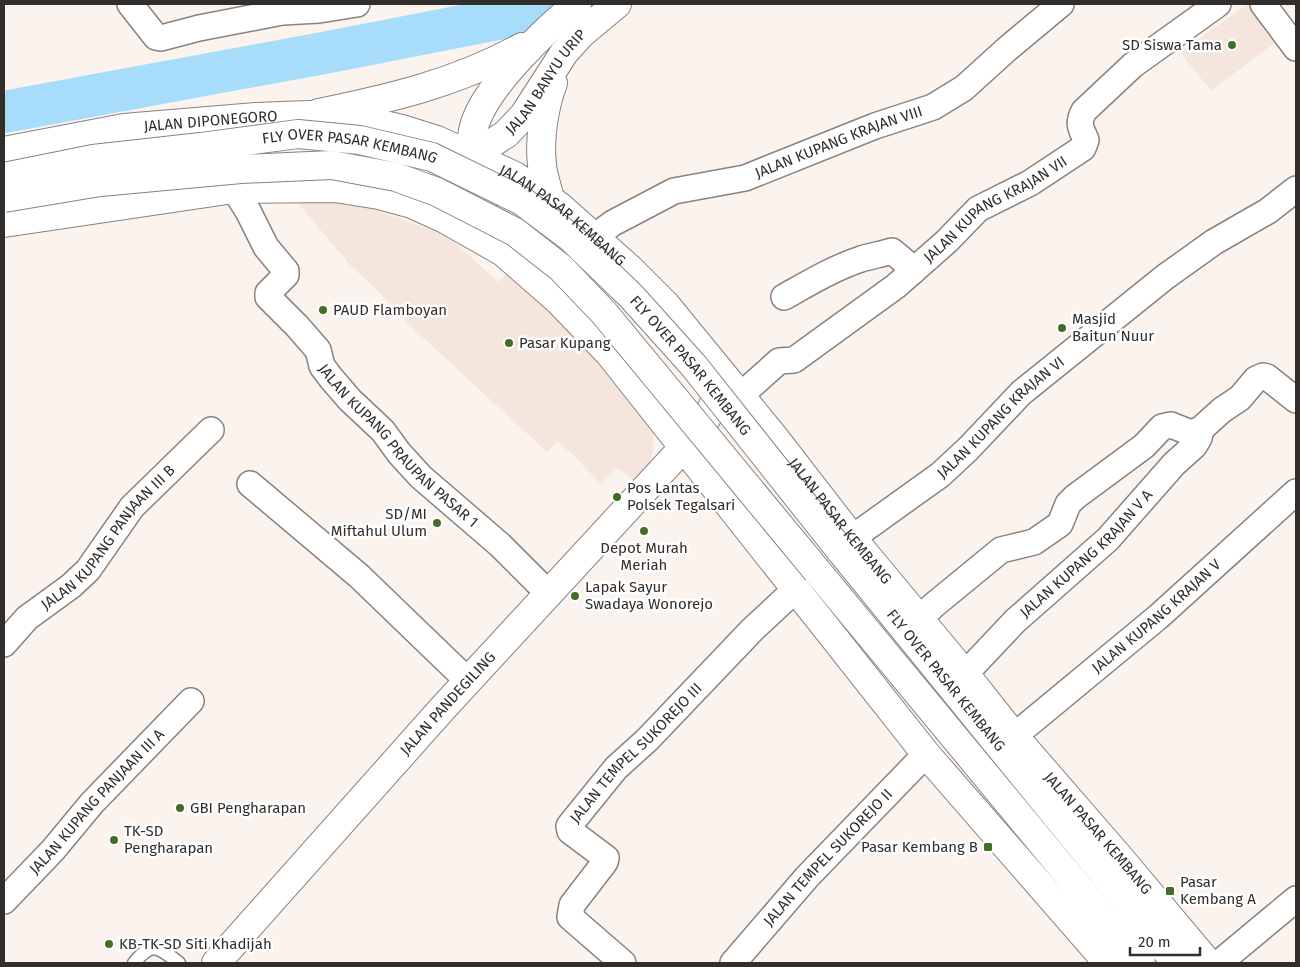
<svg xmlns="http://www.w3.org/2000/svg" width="1300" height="967" viewBox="0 0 1300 967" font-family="'Fira Sans',sans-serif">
	<rect width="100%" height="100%" fill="#fbf3ee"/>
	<path fill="#f5e6dd" d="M 1248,4 L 1258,4 L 1283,37 L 1211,91 L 1180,52 Z
		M 344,193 L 378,211 L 448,236 L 498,282 L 509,271 L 575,327 L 654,424 L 653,451 L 646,474 L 639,485 L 617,468 L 601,484 L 572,454 L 558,442 L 547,452 L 406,322 L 378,291 L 351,266 L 296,201 Z"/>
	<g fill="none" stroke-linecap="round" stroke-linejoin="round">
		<path stroke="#a7ddfb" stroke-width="42" d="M 4,112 L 329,52 L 508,17 L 535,4"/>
		<g stroke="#89827e" stroke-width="15">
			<path id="lane" d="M 134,963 C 153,940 158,947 179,963"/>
		</g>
		<g stroke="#89827e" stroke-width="28">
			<g id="street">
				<path d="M 130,4 L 156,37 L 161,38 L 199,28 L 282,12 L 294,4"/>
				<path d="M 1263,4 L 1296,48"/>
				<path d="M 282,12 L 319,10 L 357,4"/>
				<path id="s1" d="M 234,189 L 248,211 L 266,247 L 286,271 L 286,275 L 268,293 L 268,297 L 297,326 L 318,350 L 322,366 L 331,378 L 350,400 L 383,431 L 399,453 L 421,477 L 500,545 L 549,594"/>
				<path id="s2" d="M 594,237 L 613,223 L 674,191 L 745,178 L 875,126 L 933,107 L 964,88 L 1007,49 L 1061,4"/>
				<path d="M 784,297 C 809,283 834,268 861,259 C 871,256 882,254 892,251 L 904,261 L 912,272"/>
				<path id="s3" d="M 740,396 L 779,361 L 794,360 L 896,286 L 947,241 L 978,209 L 1030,183 L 1083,148 L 1086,140 C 1081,128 1077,124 1084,111 L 1133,65 L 1218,4"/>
				<path d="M 250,484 L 359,576 L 468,681"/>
				<path id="s4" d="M 852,538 L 940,475 L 968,449 L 1021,393 L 1165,277 L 1214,242 L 1268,211 L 1296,189"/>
				<path d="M 919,619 L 934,605 L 1001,550 L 1034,542 L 1060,524 L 1068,504 L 1075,497 L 1144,446 L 1162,427 L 1171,425 L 1191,433 L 1201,429 L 1222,410 L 1240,398 L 1256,379 L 1263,376 L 1267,377 L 1296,400"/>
				<path id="s5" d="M 4,644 L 27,618 L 71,586 L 88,570 L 132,507 L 211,430"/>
				<path id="s6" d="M 965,674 L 1015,621 L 1108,539 L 1174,464 L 1194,446 L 1199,438 L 1201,429"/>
				<path id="s7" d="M 1014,736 L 1158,617 L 1296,492"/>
				<path id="s8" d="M 4,901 L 53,850 L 92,803 L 191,701"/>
				<path id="s9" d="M 623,963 L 570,917 L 572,905 L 605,862 L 606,858 L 570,831 L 569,826 L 616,768 L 647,740 L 752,630 L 796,589"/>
				<path id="s10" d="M 733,963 L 807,877 L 926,754"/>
				<path d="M 1219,963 L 1296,899"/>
			</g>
		</g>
		<g stroke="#89827e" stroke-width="30">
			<g id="secondary">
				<path d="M 319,113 C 392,98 456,83 522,47"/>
				<path id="s11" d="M 394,189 L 472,156 L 506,134 L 524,115 L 564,53 L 581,34 L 617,4"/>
				<path d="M 550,200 C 548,188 543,177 542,165 C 539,139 544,107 553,83"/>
				<path d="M 493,231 C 487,218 479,204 475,189 C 469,171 469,135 477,118 C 492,81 546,29 577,4"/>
			</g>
		</g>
		<g stroke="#89827e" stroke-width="30">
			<g id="primary">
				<path id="s12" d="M 4,151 L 124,128 L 256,117 L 309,115 L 364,120 L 402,129 L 437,140 L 515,176 L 559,206 L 630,269 L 666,305 L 774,437 L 852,538 L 965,674 L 1014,736 L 1119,857 L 1208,963"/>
				<path d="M 4,223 L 234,189 L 335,188 L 379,195 L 412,204 L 445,219 L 503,252 L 559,301 L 609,353 L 926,754 L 1108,963"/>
				<path id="s13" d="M 216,963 L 443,708 L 683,448 C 702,425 724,405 713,373"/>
			</g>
		</g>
		<g stroke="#89827e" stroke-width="30">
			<g id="highway">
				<path id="s14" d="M 840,550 L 1176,963"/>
				<path d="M 817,571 L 1141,963"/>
			</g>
		</g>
		<use href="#lane" stroke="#fff" stroke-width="12"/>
		<use href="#street" stroke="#fff" stroke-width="25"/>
		<use href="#secondary" stroke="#fff" stroke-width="28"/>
		<use href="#primary" stroke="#fff" stroke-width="28"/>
		<use href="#highway" stroke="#fff" stroke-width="28"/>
		<g stroke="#89827e" stroke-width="30" stroke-linecap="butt">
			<g id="highway-bridge">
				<path id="s15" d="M 4,177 L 93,159 L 201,147 L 298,134 L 360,140 L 432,157 L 522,201 L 570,237 L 632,297 L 694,366 L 840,550"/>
				<path d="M 4,198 L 100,182 L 241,169 L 332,165 L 396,177 L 437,192 L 515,232 L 561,268 L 604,313 L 817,571"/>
			</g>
		</g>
		<use href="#highway-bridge" stroke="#fff" stroke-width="28"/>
	</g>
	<g fill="#436c28" stroke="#fff" stroke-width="2">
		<circle cx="1232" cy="45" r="5"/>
		<circle cx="323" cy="310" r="5"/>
		<circle cx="1062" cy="328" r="5"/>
		<circle cx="509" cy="343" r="5"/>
		<circle cx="617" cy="497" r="5"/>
		<circle cx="437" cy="523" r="5"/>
		<circle cx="644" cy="531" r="5"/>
		<circle cx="575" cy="596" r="5"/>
		<circle cx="180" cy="808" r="5"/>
		<circle cx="114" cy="840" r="5"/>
		<rect x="983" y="842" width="10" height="10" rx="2.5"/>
		<rect x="1165" y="886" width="10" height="10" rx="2.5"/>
		<circle cx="109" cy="944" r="5"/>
	</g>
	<g text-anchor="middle" stroke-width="5" stroke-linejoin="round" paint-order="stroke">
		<g font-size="15" fill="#312e2c" stroke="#fff" text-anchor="start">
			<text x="1222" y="50" text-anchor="end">SD Siswa Tama</text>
			<text x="333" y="315">PAUD Flamboyan</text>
			<text x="1072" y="324">Masjid<tspan x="1072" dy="17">Baitun Nuur</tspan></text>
			<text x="519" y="348">Pasar Kupang</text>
			<text x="627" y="493">Pos Lantas<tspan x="627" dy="17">Polsek Tegalsari</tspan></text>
			<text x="427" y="519" text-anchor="end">SD/MI<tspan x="427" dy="17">Miftahul Ulum</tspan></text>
			<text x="644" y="553" text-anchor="middle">Depot Murah<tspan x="644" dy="17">Meriah</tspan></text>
			<text x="585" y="592">Lapak Sayur<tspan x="585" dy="17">Swadaya Wonorejo</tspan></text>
			<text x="190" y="813">GBI Pengharapan</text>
			<text x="124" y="836">TK-SD<tspan x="124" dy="17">Pengharapan</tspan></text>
			<text x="978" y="852" text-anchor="end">Pasar Kembang B</text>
			<text x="1180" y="887">Pasar<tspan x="1180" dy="17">Kembang A</tspan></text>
			<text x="119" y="949">KB-TK-SD Siti Khadijah</text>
		</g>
		<g font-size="15" fill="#312e2c" stroke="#fff">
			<text dy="5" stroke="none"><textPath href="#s11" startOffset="191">JALAN BANYU URIP</textPath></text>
			<text dy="5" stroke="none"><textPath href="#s12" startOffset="209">JALAN DIPONEGORO</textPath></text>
			<text dy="5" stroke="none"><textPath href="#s2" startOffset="265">JALAN KUPANG KRAJAN VIII</textPath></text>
			<text dy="5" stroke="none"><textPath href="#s15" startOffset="350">FLY OVER PASAR KEMBANG</textPath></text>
			<text dy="5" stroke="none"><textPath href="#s3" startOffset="320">JALAN KUPANG KRAJAN VII</textPath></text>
			<text dy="5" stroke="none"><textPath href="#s12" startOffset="586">JALAN PASAR KEMBANG</textPath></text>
			<text dy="5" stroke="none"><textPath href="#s15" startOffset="770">FLY OVER PASAR KEMBANG</textPath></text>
			<text dy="5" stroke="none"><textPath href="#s4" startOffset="192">JALAN KUPANG KRAJAN VI</textPath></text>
			<text dy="5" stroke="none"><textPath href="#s1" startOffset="331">JALAN KUPANG PRAUPAN PASAR 1</textPath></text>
			<text dy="5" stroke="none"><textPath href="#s12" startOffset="1001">JALAN PASAR KEMBANG</textPath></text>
			<text dy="5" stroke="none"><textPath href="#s5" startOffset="150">JALAN KUPANG PANJAAN III B</textPath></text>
			<text dy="5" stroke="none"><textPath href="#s6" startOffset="171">JALAN KUPANG KRAJAN V A</textPath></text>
			<text dy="5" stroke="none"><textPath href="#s7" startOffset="186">JALAN KUPANG KRAJAN V</textPath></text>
			<text dy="5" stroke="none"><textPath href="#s14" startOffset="168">FLY OVER PASAR KEMBANG</textPath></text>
			<text dy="5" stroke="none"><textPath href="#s13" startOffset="348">JALAN PANDEGILING</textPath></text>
			<text dy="5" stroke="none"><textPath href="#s9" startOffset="290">JALAN TEMPEL SUKOREJO III</textPath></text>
			<text dy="5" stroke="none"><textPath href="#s8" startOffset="136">JALAN KUPANG PANJAAN III A</textPath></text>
			<text dy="5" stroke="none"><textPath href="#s12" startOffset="1406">JALAN PASAR KEMBANG</textPath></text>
			<text dy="5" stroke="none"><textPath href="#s10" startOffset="142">JALAN TEMPEL SUKOREJO II</textPath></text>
		</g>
	</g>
	<rect width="1300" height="967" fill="none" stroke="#312e2c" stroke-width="10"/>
	<path d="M1130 947v8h70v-8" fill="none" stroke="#312e2c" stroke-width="2.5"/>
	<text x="1138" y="947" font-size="15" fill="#312e2c" stroke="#ffffff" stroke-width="4" paint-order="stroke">20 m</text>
</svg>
